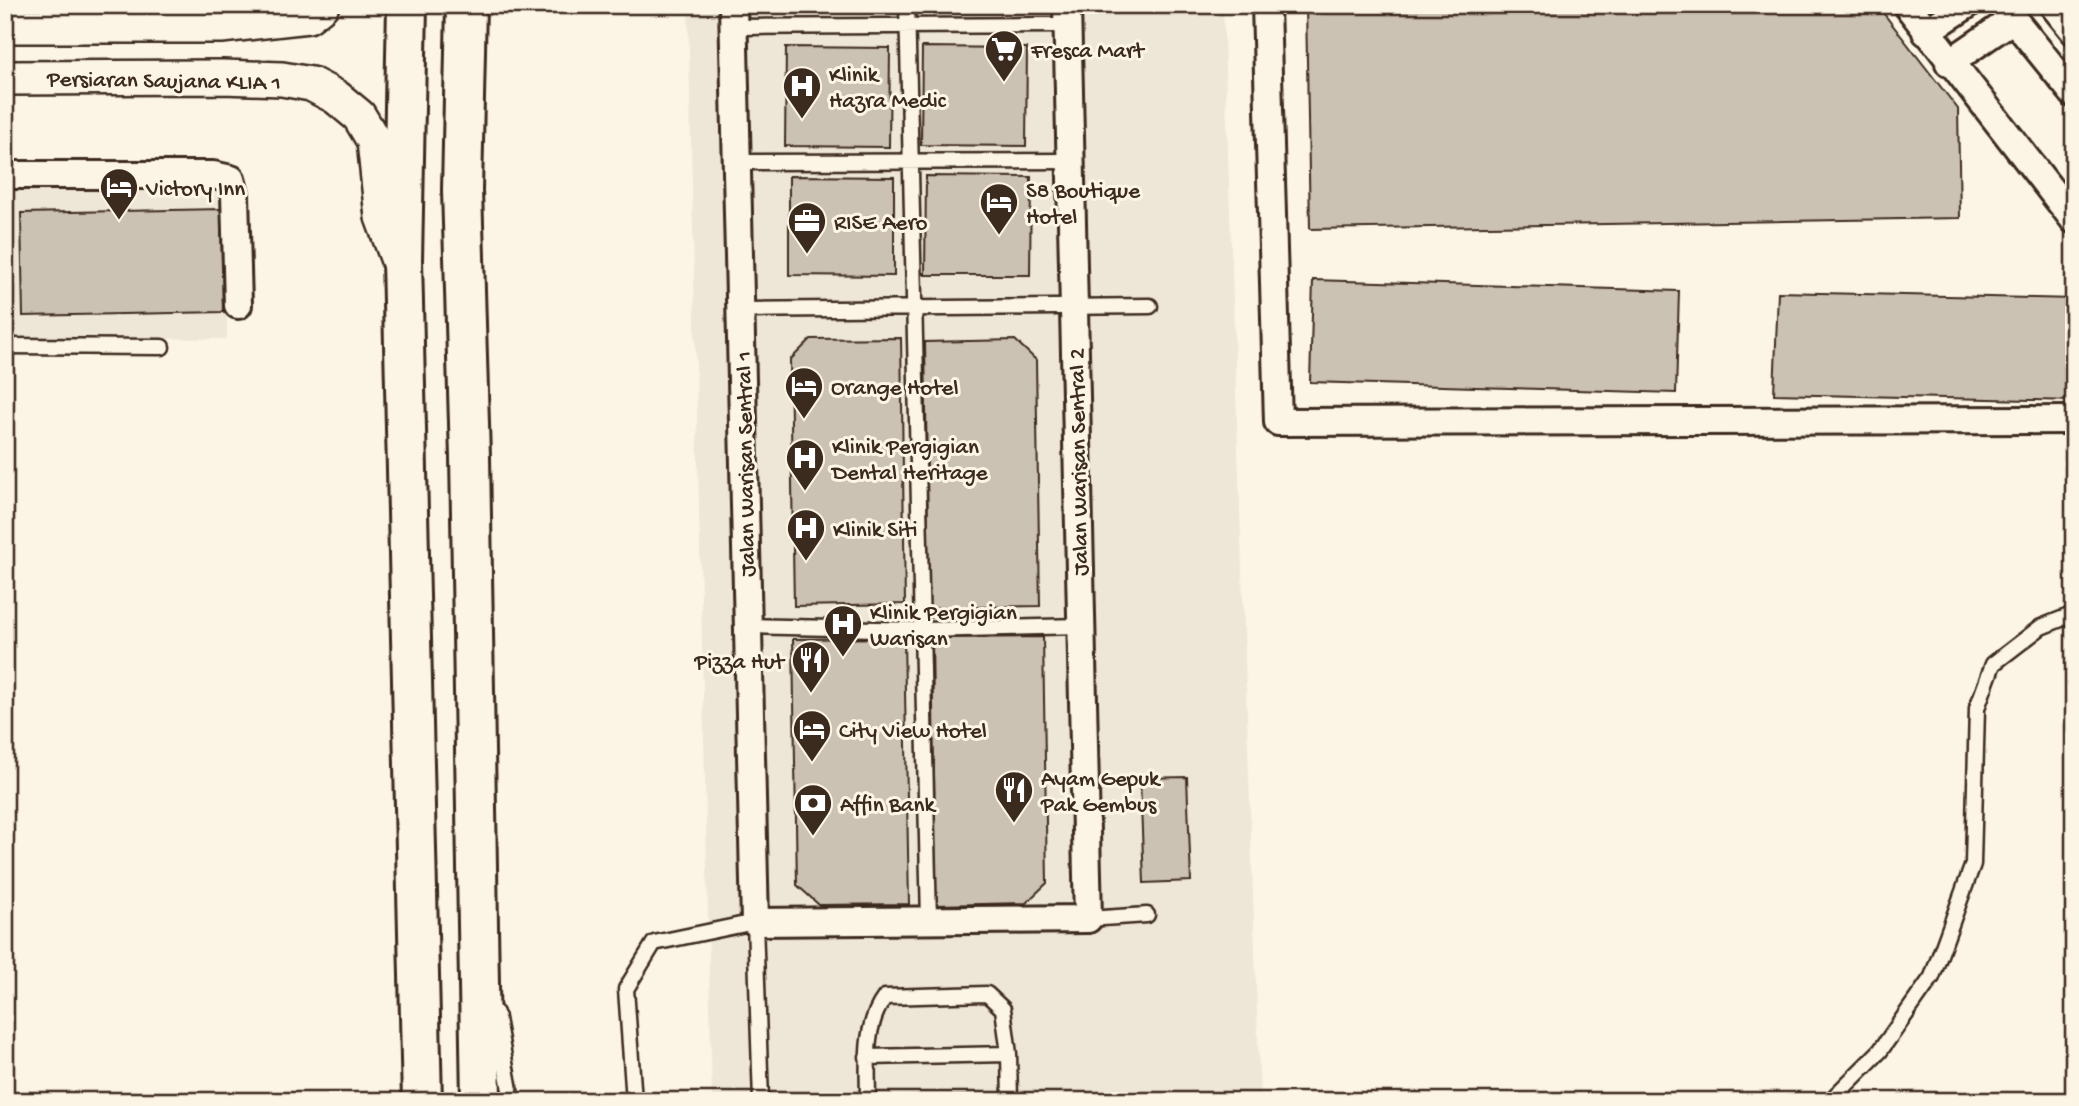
<svg xmlns="http://www.w3.org/2000/svg" width="2079" height="1106" viewBox="0 0 2079 1106" font-family="'Gochi Hand',sans-serif">
	<rect width="100%" height="100%" fill="#fcf5e5"/>
	<filter id="ink" filterUnits="userSpaceOnUse"><feTurbulence type="fractalNoise" baseFrequency=".0143" numOctaves="2"/><feDisplacementMap in="SourceGraphic" scale="14" xChannelSelector="R" yChannelSelector="G"/><feConvolveMatrix kernelMatrix="1 2 1 2 8 2 1 2 1" color-interpolation-filters="sRGB"/></filter>
	<g filter="url(#ink)">
		<path fill="#eee6d6" d="M 688,5 L 1223,5 L 1260,1101 L 712,1101 Z
			M 5,190 L 216,190 L 227,197 L 227,339 L 5,337 Z"/>
		<path fill="#ccc2b3" stroke="#3b2a1e" stroke-width="2" d="M 1306,5 L 1877,5 L 1958,109 L 1960,218 L 1310,229 Z
			M 786,47 L 890,48 L 889,147 L 785,146 Z
			M 922,47 L 1027,48 L 1026,146 L 921,145 Z
			M 789,176 L 894,177 L 894,276 L 789,275 Z
			M 926,176 L 1031,177 L 1030,275 L 925,275 Z
			M 221,209 L 223,312 L 23,316 L 21,213 Z
			M 1313,280 L 1679,291 L 1676,393 L 1310,382 Z
			M 1778,292 L 2074,299 L 2074,401 L 1774,394 Z
			M 901,338 L 905,604 L 794,606 L 790,360 L 811,339 Z
			M 1015,340 L 1036,360 L 1040,606 L 929,608 L 925,342 Z
			M 1043,637 L 1047,883 L 1026,903 L 936,905 L 932,638 Z
			M 904,638 L 909,904 L 819,905 L 797,885 L 793,639 Z
			M 1187,777 L 1191,881 L 1144,883 L 1140,778 Z
			M 977,1096 L 977,1101 L 895,1101 L 895,1097 Z"/>
		<g fill="none" stroke-linecap="round" stroke-linejoin="round">
			<g stroke="#3b2a1e" stroke-width="19">
				<path id="service" d="M 907,5 L 929,921
					M 733,27 L 1067,25
					M 737,162 L 1070,161
					M 741,310 L 1150,306
					M 5,346 L 162,347
					M 748,626 L 922,630 L 1081,626
					M 1088,919 L 1147,915
					M 496,1013 L 512,1101
					M 867,1057 L 1009,1054
					M 634,1101 L 626,989 L 654,943 L 755,922 L 761,1101
					M 868,1101 C 868,1066 863,1026 885,997 L 987,994 L 1003,1009 L 1009,1054 L 1010,1101
					M 1830,1101 L 1880,1051 L 1932,977 L 1973,864 L 1977,708 L 1993,664 L 2041,627 L 2074,614"/>
			</g>
			<g stroke="#3b2a1e" stroke-width="32">
				<path id="minor" d="M 733,5 L 755,922 L 1088,919 L 1067,5
					M 1266,5 L 1278,422 L 2074,420
					M 1907,5 L 2074,220
					M 2002,5 L 2074,94
					M 2053,5 L 2074,31
					M 1926,32 L 1967,5
					M 1949,63 L 2013,19
					M 5,175 L 213,175 L 231,179 L 235,194 L 238,305"/>
			</g>
			<g stroke="#3b2a1e" stroke-width="38">
				<path id="tertiary" d="M 5,26 L 221,26 L 308,16 L 322,5
					M 5,78 L 223,77 L 282,79 L 311,84 L 336,97 L 359,116 L 374,141 L 382,217 L 399,263"/>
			</g>
			<g stroke="#3b2a1e" stroke-width="44">
				<path id="trunk" d="M 407,5 L 402,260 L 422,1101
					M 466,5 L 462,190 L 470,457 L 481,1101"/>
			</g>
			<use href="#service" stroke="#fcf5e5" stroke-width="14"/>
			<use href="#minor" stroke="#fcf5e5" stroke-width="26"/>
			<use href="#tertiary" stroke="#fcf5e5" stroke-width="33"/>
			<use href="#trunk" stroke="#fcf5e5" stroke-width="38"/>
		</g>
	</g>
	<defs>
		<g id="supermarket-pin" transform="scale(2.0125)"><path d="M0 17L-7.5 6A9.5 9.5 0 1 1 7.5 6Z" fill="#3b2a1e" stroke="#fcf5e5"/><path d="M-6-5.5h2.5l.6 2H6L4.5 2H-2.5L-4.4-4H-6ZM-1.5 3.2a1.3 1.3 0 1 0 .1 0ZM3 3.2a1.3 1.3 0 1 0 .1 0Z" fill="#fff"/></g>
		<g id="hospital-pin" transform="scale(2.0125)"><path d="M0 17L-7.5 6A9.5 9.5 0 1 1 7.5 6Z" fill="#3b2a1e" stroke="#fcf5e5"/><path d="M-5-5h3v3.5h4V-5h3V5h-3V1.5h-4V5h-3Z" fill="#fff"/></g>
		<g id="hotel-pin" transform="scale(2.0125)"><path d="M0 17L-7.5 6A9.5 9.5 0 1 1 7.5 6Z" fill="#3b2a1e" stroke="#fcf5e5"/><path d="M-6-4.5h1.5V1H6V5H4.5V3h-9V5H-6ZM-4 0a1.8 1.8 0 1 1 3.6 0ZM.5 0V-2.5h3Q6-2.5 6 0Z" fill="#fff"/></g>
		<g id="office-pin" transform="scale(2.0125)"><path d="M0 17L-7.5 6A9.5 9.5 0 1 1 7.5 6Z" fill="#3b2a1e" stroke="#fcf5e5"/><path d="M-6-3h4V-5.5h4V-3h4V5H-6ZM-1-4.5V-3h2v-1.5ZM-6 0V1H6V0Z" fill="#fff"/></g>
		<g id="restaurant-pin" transform="scale(2.0125)"><path d="M0 17L-7.5 6A9.5 9.5 0 1 1 7.5 6Z" fill="#3b2a1e" stroke="#fcf5e5"/><path d="M-5-6h1v4h1v-4h1v4h1v-4h1v5L-1.5 .5V6h-2V.5L-5-1ZM5-6V6H3V1.5H1.5Q1.5-4 5-6Z" fill="#fff"/></g>
		<g id="bank-pin" transform="scale(2.0125)"><path d="M0 17L-7.5 6A9.5 9.5 0 1 1 7.5 6Z" fill="#3b2a1e" stroke="#fcf5e5"/><path d="M-6-4H6V4H-6ZM0-2.3a2.3 2.3 0 1 0 0 4.6a2.3 2.3 0 1 0 0-4.6Z" fill="#fff"/></g>
	</defs>
	<g fill-rule="evenodd">
		<use href="#supermarket-pin" x="1004" y="49"/>
		<use href="#hospital-pin" x="802" y="86"/>
		<use href="#hotel-pin" x="119" y="187"/>
		<use href="#hotel-pin" x="999" y="202"/>
		<use href="#office-pin" x="807" y="221"/>
		<use href="#hotel-pin" x="804" y="386"/>
		<use href="#hospital-pin" x="805" y="458"/>
		<use href="#hospital-pin" x="806" y="528"/>
		<use href="#hospital-pin" x="843" y="624"/>
		<use href="#restaurant-pin" x="811" y="660"/>
		<use href="#hotel-pin" x="812" y="729"/>
		<use href="#restaurant-pin" x="1014" y="790"/>
		<use href="#bank-pin" x="813" y="803"/>
	</g>
	<g text-anchor="middle" stroke-width="6" stroke-linejoin="round" paint-order="stroke">
		<g font-size="23" fill="#3b2a1e" stroke="#fcf5e5" text-anchor="start">
			<text x="1031" y="57">Fresca Mart</text>
			<text x="829" y="81">Klinik<tspan x="829" dy="26">Hazra Medic</tspan></text>
			<text x="146" y="195">Victory Inn</text>
			<text x="1026" y="197">S8 Boutique<tspan x="1026" dy="26">Hotel</tspan></text>
			<text x="834" y="229">RISE Aero</text>
			<text x="831" y="394">Orange Hotel</text>
			<text x="832" y="453">Klinik Pergigian<tspan x="832" dy="26">Dental Heritage</tspan></text>
			<text x="833" y="536">Klinik Siti</text>
			<text x="870" y="619">Klinik Pergigian<tspan x="870" dy="26">Warisan</tspan></text>
			<text x="784" y="668" text-anchor="end">Pizza Hut</text>
			<text x="839" y="737">City View Hotel</text>
			<text x="1041" y="785">Ayam Gepuk<tspan x="1041" dy="26">Pak Gembus</tspan></text>
			<text x="840" y="811">Affin Bank</text>
		</g>
		<g font-size="23" fill="#3b2a1e" stroke="#fcf5e5">
			<text transform="translate(164 79) rotate(1)" y="8">Persiaran Saujana KLIA 1</text>
			<text transform="translate(1077 462) rotate(-91)" y="8">Jalan Warisan Sentral 2</text>
			<text transform="translate(744 464) rotate(-91)" y="8">Jalan Warisan Sentral 1</text>
		</g>
	</g>
	<rect width="2079" height="1106" fill="none" stroke="#fcf5e5" stroke-width="28"/>
	<rect x="14" y="14" width="2051" height="1078" fill="none" stroke="#3b2a1e" stroke-width="2.5" filter="url(#ink)"/>
</svg>
